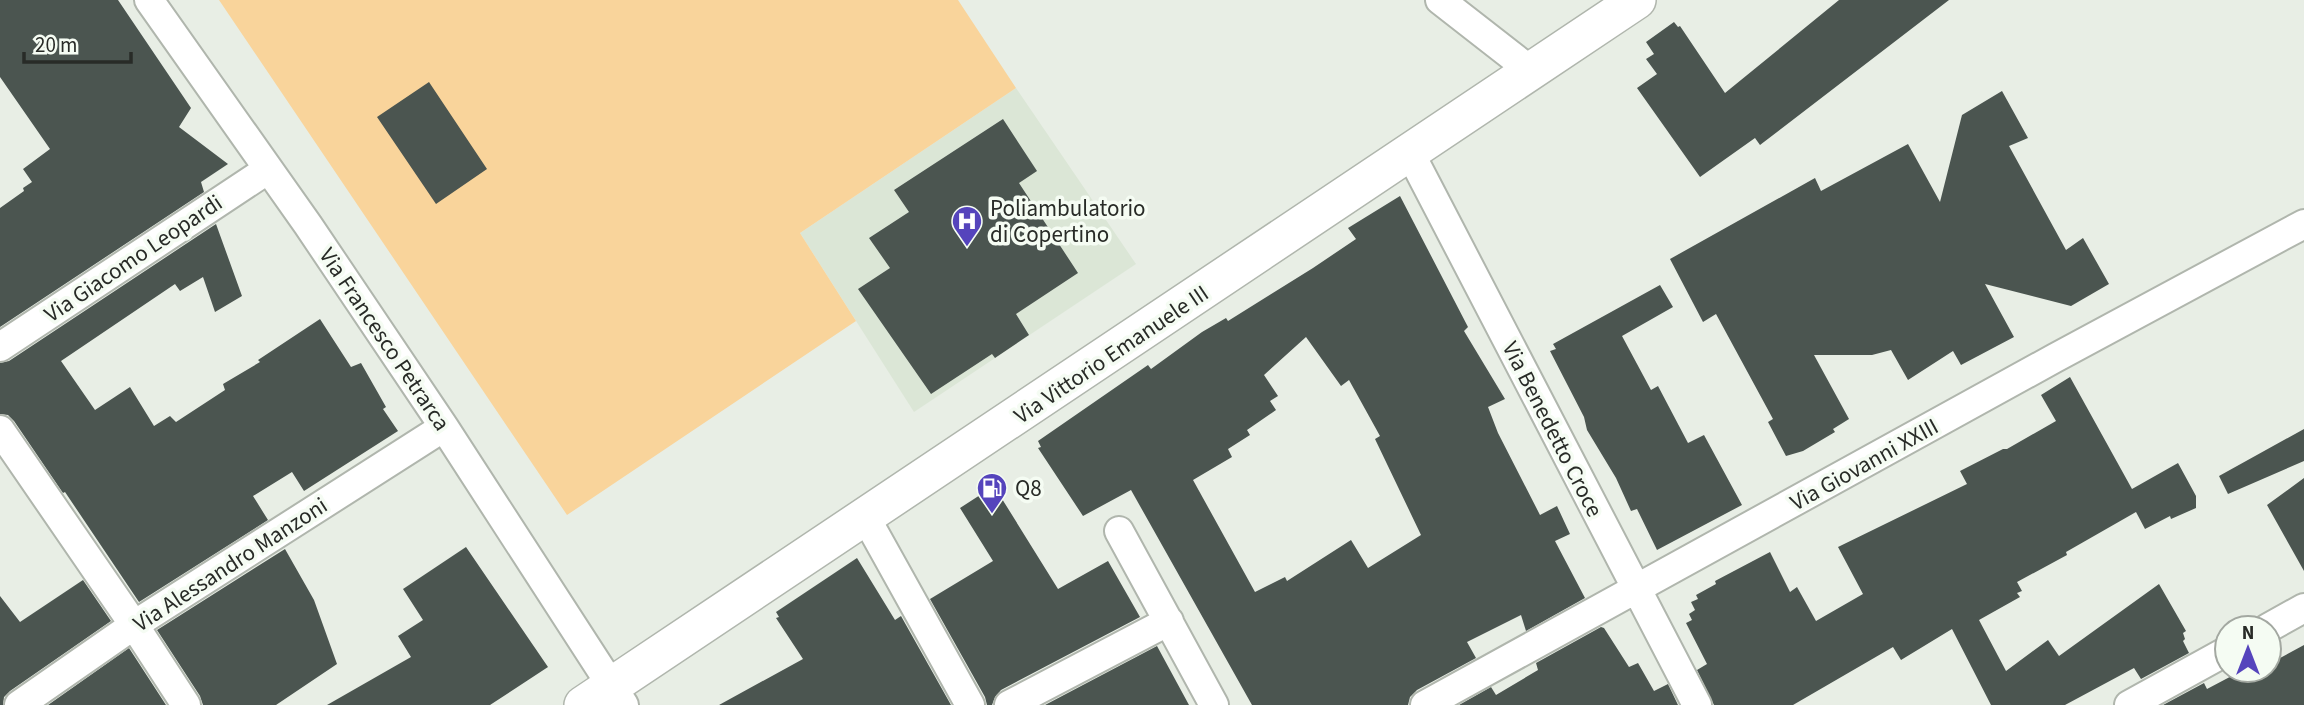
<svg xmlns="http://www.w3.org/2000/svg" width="2304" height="705" viewBox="0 0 2304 705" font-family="'Source Sans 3',sans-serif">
	<rect width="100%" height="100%" fill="#e8eee5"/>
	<path fill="#dbe6d6" d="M 1016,88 L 1136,264 L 914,412 L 800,233 Z"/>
	<path fill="#f9d49b" d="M 219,0 L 958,0 L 1016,88 L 800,233 L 856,321 L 567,515 Z"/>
	<path fill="#4b5550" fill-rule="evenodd" d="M 0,0 L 118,0 L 191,108 L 179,127 L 228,164 L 201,182 L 204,192 L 0,327 L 0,208 L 24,191 L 23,188 L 32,182 L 23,169 L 50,149 L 0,77 Z
		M 1839,0 L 1949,0 L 1760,145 L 1755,138 L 1700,177 L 1637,88 L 1657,74 L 1646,59 L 1654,54 L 1646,42 L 1674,22 L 1678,27 L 1680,26 L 1725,93 Z
		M 429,82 L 487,169 L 436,204 L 377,117 Z
		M 2002,91 L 2028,138 L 2009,146 L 2066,250 L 2083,238 L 2109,284 L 2071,306 L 1985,284 L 2014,337 L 1961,365 L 1953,351 L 1908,380 L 1891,350 L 1872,355 L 1814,355 L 1849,419 L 1833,429 L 1835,432 L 1803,451 L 1786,456 L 1768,422 L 1773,419 L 1716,314 L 1703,322 L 1670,259 L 1815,178 L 1821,191 L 1908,144 L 1940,202 L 1962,115 Z
		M 1003,119 L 1037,171 L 1019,183 L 1078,273 L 1016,314 L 1029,335 L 995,358 L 992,354 L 931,394 L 858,289 L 890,268 L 869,238 L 909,212 L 894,190 Z
		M 1400,196 L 1468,327 L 1464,331 L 1505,399 L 1488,407 L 1498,433 L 1540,515 L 1557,506 L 1570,534 L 1555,541 L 1585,598 L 1526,631 L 1521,615 L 1467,642 L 1476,658 L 1417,690 L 1410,697 L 1408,705 L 1252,705 L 1131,490 L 1083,516 L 1038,448 L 1041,447 L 1038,441 L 1148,365 L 1151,369 L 1202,332 L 1226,318 L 1228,321 L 1313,268 L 1356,239 L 1348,228 ZM 1306,337 L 1341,386 L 1349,380 L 1380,436 L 1375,439 L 1421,535 L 1368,568 L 1351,540 L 1287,581 L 1285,577 L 1255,592 L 1193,480 L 1232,457 L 1228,449 L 1250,435 L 1247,430 L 1276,410 L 1270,401 L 1278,396 L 1264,375 Z
		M 216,224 L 242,296 L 215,312 L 203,277 L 180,291 L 175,284 L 61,361 L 95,410 L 130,387 L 154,426 L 170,416 L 176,422 L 225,390 L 223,384 L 260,362 L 258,360 L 320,319 L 351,367 L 361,363 L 386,407 L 383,409 L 398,431 L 304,491 L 292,472 L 253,496 L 268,520 L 139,602 L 65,492 L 63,493 L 14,421 L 8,415 L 0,414 L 0,363 L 9,361 Z
		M 1660,285 L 1673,307 L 1622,336 L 1651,390 L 1658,386 L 1688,443 L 1704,435 L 1742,505 L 1657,550 L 1637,509 L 1631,511 L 1616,478 L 1587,430 L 1584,417 L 1550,351 L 1556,349 L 1553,344 Z
		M 2070,377 L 2132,489 L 2178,463 L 2196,496 L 2196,508 L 2171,519 L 2170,516 L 2145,529 L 2136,512 L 2066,552 L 2067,555 L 2017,582 L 2022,591 L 2017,593 L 2020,597 L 1979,620 L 2006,671 L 2048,640 L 2059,656 L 2159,584 L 2186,631 L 2183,633 L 2185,639 L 2183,641 L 2189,653 L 2141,679 L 2134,668 L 2065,705 L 1991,705 L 1952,629 L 1901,660 L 1893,647 L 1793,705 L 1714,705 L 1697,670 L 1707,664 L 1686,623 L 1692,620 L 1689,614 L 1695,610 L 1691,602 L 1698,599 L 1696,595 L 1716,584 L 1715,581 L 1770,552 L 1790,592 L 1797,587 L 1816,621 L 1863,594 L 1838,547 L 1967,484 L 1960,471 L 2003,449 L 2007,449 L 2056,421 L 2041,395 Z
		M 2304,429 L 2304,461 L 2228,494 L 2219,476 Z
		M 2304,478 L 2304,571 L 2267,505 Z
		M 994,486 L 1058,589 L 1108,561 L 1140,617 L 1001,690 L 995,697 L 992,705 L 987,705 L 985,697 L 930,599 L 993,561 L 960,508 Z
		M 466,547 L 548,667 L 490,705 L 327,705 L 411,657 L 398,636 L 423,620 L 403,589 Z
		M 285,549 L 314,600 L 337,664 L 276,705 L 203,705 L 200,696 L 157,630 Z
		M 857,558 L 895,620 L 901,616 L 951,705 L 719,705 L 803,659 L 776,618 L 779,617 L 776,612 Z
		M 83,580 L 111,621 L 10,691 L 4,697 L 3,705 L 0,705 L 0,596 L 20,622 Z
		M 1601,627 L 1604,628 L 1629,667 L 1638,663 L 1654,691 L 1668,684 L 1678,705 L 1459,705 L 1491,687 L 1496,695 L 1538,670 L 1536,663 Z
		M 2304,645 L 2304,705 L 2163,705 L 2204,683 L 2207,689 L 2243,670 L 2269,670 L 2269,664 Z
		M 1157,646 L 1189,705 L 1045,705 Z
		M 129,648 L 166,705 L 48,705 Z"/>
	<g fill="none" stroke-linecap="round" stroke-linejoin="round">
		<g stroke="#b0b6ad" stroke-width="32">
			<path id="minor" d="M 149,0 L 308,225 L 444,427 L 624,705
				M 1440,0 L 1531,71
				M 1410,153 L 1697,705
				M 0,347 L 267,170
				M 0,430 L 134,625 L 186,705
				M 866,518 L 970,705
				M 1119,531 L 1214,705
				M 2268,628 L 2304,608
				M 19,705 L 134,625 L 444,427
				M 1009,705 L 1169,621
				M 1425,705 L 2055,358 L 2304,224
				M 2129,705 L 2227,651"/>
		</g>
		<g stroke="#b0b6ad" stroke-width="40">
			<path id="tertiary" d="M 583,705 L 1637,0"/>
		</g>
		<use href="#minor" stroke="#fff" stroke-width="28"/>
		<use href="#tertiary" stroke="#fff" stroke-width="37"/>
	</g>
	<defs>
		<g id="hospital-pin" transform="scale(1.575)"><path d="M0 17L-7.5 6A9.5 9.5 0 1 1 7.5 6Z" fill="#5544bc" stroke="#f5fcf3"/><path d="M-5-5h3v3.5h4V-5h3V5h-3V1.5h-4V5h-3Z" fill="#fff"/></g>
		<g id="fuel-pin" transform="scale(1.575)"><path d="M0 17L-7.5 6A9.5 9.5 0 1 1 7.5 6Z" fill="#5544bc" stroke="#f5fcf3"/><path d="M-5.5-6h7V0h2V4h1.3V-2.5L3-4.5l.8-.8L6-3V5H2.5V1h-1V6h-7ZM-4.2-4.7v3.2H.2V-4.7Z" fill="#fff"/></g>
	</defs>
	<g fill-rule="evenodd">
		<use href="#hospital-pin" x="967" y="221"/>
		<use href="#fuel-pin" x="992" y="488"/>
	</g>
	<g text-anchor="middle" stroke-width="7" stroke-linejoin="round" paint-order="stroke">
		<g font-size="23" fill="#282b27" stroke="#f5fcf3" text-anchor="start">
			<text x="990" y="216">Poliambulatorio<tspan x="990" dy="26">di Copertino</tspan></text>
			<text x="1015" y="496">Q8</text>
		</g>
		<g font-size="23" fill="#282b27" stroke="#f5fcf3">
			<text transform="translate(133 258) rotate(-34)" y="8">Via Giacomo Leopardi</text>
			<text transform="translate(385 339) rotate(56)" y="8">Via Francesco Petrarca</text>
			<text transform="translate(1111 354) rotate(-34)" y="8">Via Vittorio Emanuele III</text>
			<text transform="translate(1553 429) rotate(63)" y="8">Via Benedetto Croce</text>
			<text transform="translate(1864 464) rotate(-29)" y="8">Via Giovanni XXIII</text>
			<text transform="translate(230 564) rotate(-33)" y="8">Via Alessandro Manzoni</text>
		</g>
	</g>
	<g transform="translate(2248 649)"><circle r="33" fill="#f5fcf3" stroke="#a3a8a1" stroke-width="2"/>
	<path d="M0-5L12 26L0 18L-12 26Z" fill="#5544bc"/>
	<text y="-10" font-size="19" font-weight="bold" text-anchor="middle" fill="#282b27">N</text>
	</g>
	<path d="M24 52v10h107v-10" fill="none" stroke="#282b27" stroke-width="3.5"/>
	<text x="35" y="52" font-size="21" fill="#282b27" stroke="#f5fcf3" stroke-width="5" paint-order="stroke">20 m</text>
</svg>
